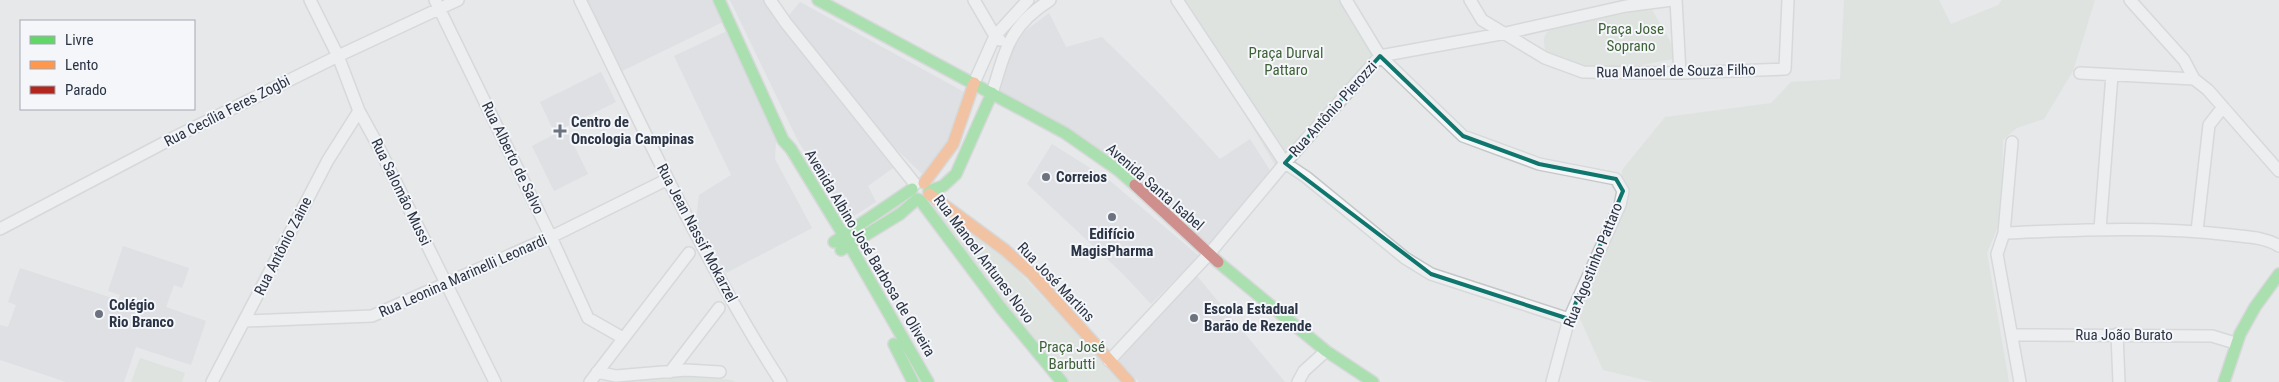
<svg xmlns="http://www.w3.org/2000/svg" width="2279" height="382" viewBox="0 0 2279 382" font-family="'Roboto Condensed',sans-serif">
	<rect width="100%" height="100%" fill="#e6e8ea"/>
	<path fill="#d4d7dd" d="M 585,0 L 715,0 L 725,21 L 620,72 Z
		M 730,0 L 764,0 L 777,22 L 893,168 L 868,186 L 876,202 L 849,219 L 798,141 Z
		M 800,2 L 966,93 L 949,141 L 922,174 L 882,135 L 785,20 Z
		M 1049,13 L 1066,47 L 1102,37 L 1157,91 L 1220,159 L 1250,139 L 1271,172 L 1209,248 L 1125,170 L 996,93 L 1009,55 L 1025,31 Z
		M 727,31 L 776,140 L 775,159 L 812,228 L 726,273 L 696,220 L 699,195 L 731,175 L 674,56 Z
		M 601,72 L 616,102 L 565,127 L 588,174 L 554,191 L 532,146 L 555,134 L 540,102 Z
		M 1052,144 L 1109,180 L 1199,256 L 1151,304 L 1122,273 L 1027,184 Z
		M 123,246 L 189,268 L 182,288 L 174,285 L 166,307 L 206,321 L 191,365 L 136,347 L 124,382 L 66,382 L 0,360 L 0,325 L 8,327 L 16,305 L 8,302 L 20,268 L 118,300 L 120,295 L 108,291 Z
		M 1197,276 L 1285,382 L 1139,382 L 1117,360 Z"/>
	<path fill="#d6ded6" d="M 1178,0 L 1340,0 L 1374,56 L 1276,167 Z
		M 1844,0 L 1939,0 L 1951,24 L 1998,5 L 2002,0 L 2095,0 L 2073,71 L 2044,119 L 2017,128 L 2003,140 L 2001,220 L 1987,253 L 2009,382 L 1653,382 L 1603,370 L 1576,310 L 1622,205 L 1622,170 L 1665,117 L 1771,103 L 1791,82 L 1840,79 Z
		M 1649,4 L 1674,48 L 1675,54 L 1673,59 L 1632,67 L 1583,68 L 1546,53 C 1542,38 1543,35 1555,25 Z
		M 931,200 L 1005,257 L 1122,382 L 1070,382 L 1003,304 L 926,205 Z
		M 140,358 L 185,373 L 182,382 L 131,382 Z
		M 681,375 L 731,380 L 735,382 L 597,382 Z"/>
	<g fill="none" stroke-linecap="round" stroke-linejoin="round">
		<g stroke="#c4c6c8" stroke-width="14">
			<path id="street" d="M 310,0 L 338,56 L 359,111 L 375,140 L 495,382
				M 435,0 L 551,237 L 588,318 L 623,338
				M 580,0 C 644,129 703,261 781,382
				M 770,0 L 786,23 L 915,184
				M 974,0 L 995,36 L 1000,40
				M 1177,0 L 1285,163 L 1306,177 L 1405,258 L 1431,274 L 1569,319
				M 1346,0 L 1380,56 L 1463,136 L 1539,164 L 1616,179 L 1623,191 L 1620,205 L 1569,319 L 1552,382
				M 1470,0 L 1482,20 L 1545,58 L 1583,72 L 1680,73 L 1785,69 L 1788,0
				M 1676,0 L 1680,73
				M 2130,0 L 2184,60 L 2194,79 L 2208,90 L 2279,171
				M 2080,73 L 2194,79
				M 974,83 L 995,36 L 1028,0
				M 992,93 C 1006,49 1009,26 1050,0
				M 2012,142 L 2004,233 L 1997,254 L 2020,382
				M 0,229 L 173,138 L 338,56 L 458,0
				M 2100,229 L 2112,75
				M 2197,231 L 2209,125 L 2223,107
				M 2004,233 C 2079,230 2156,226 2231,235 C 2247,237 2265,237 2279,246
				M 245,321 L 372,316 L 551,237 L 668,179
				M 2117,334 L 2119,382
				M 2012,335 L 2212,336 L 2235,343
				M 1109,361 L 1209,254 L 1285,163 L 1380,56 L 1506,33 L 1626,6 L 1672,0
				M 597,372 L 616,376 L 686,370 L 720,372
				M 670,372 L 719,308
				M 212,382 L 328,160 L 359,111
				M 590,382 L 689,253
				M 1298,382 L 1304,371 L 1326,351"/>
		</g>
		<g stroke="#c4c6c8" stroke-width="14">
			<path id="fast" d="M 719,0 L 783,140 L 791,149 L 849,244 L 928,382
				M 818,0 L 1065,133 L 1118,170 L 1135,185
				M 929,191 L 943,186 L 956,174 L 992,93
				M 920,200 L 1001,308 L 1062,382
				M 834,242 L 912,189
				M 841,250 L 900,214 L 917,199
				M 1218,262 L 1326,351 L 1373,382
				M 894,344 L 913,382
				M 2224,382 L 2240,334 L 2255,307 L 2279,274"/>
		</g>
		<g stroke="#c4c6c8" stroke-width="14">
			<path id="slow" d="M 924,183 L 953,144 L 974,83
				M 929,194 L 1005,250 L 1032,274 L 1129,382"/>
		</g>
		<g stroke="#c4c6c8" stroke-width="14">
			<path id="jam" d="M 1135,185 L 1218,262"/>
		</g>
		<use href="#street" stroke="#f5f6f7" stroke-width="11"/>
		<use href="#fast" stroke="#63d668" stroke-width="11"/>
		<use href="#slow" stroke="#ff974d" stroke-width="11"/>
		<use href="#jam" stroke="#b3261e" stroke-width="11"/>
	</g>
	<path d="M0 0H2279V382H0ZM 1380,56 L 1463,136 L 1539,164 L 1616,179 L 1623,191 L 1569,319 L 1431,274 L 1285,163 Z" fill="#e6e8ea" fill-opacity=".55" fill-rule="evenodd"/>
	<path fill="none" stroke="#0f766e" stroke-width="4" stroke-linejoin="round" d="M 1380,56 L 1463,136 L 1539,164 L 1616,179 L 1623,191 L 1569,319 L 1431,274 L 1285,163 Z"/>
	<g fill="#6c737f" stroke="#f4f6f9" stroke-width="2">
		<path d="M557.5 123.5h5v5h5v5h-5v5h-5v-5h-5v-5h5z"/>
		<circle cx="1046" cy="177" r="5"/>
		<circle cx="1112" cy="217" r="5"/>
		<circle cx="99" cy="314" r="5"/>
		<circle cx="1194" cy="318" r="5"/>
	</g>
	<g text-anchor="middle" stroke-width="4" stroke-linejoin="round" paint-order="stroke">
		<g font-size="15" fill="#3f6138" stroke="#f4f6f9">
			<text x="1631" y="34">Praça Jose<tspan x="1631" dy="17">Soprano</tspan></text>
			<text x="1286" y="58">Praça Durval<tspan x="1286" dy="17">Pattaro</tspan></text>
			<text x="1072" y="352">Praça José<tspan x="1072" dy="17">Barbutti</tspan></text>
		</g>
		<g font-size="15" fill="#2b3445" stroke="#f4f6f9">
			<text transform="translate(1676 71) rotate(-1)" y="5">Rua Manoel de Souza Filho</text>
			<text transform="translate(1333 109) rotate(-48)" y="5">Rua Antônio Pierozzi</text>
			<text transform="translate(227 111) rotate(-27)" y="5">Rua Cecília Feres Zogbi</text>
			<text transform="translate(513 158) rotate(64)" y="5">Rua Alberto de Salvo</text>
			<text transform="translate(1155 187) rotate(41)" y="5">Avenida Santa Isabel</text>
			<text transform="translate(401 192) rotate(64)" y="5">Rua Salomão Mussi</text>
			<text transform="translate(697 233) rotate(62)" y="5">Rua Jean Nassif Mokarzel</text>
			<text transform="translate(283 246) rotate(-63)" y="5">Rua Antônio Zaine</text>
			<text transform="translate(870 253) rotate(59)" y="5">Avenida Albino José Barbosa de Oliveira</text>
			<text transform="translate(984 259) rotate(53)" y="5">Rua Manoel Antunes Novo</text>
			<text transform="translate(1593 265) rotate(-68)" y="5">Rua Agostinho Pattaro</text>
			<text transform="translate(463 276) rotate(-24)" y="5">Rua Leonina Marinelli Leonardi</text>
			<text transform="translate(1056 282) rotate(46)" y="5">Rua José Martins</text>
			<text x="2124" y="340">Rua João Burato</text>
		</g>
		<g font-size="15" font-weight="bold" fill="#2b3445" stroke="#f4f6f9" text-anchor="start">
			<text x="571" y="127">Centro de<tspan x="571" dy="17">Oncologia Campinas</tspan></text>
			<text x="1056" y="182">Correios</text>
			<text x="1112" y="239" text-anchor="middle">Edifício<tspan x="1112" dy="17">MagisPharma</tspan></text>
			<text x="109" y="310">Colégio<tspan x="109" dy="17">Rio Branco</tspan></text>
			<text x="1204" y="314">Escola Estadual<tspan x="1204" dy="17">Barão de Rezende</tspan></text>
		</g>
	</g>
	<rect x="20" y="20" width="175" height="90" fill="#f4f6f9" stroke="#a4a8b1"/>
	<rect x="30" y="36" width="25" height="8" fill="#63d668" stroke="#a4a8b1"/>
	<text x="65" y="45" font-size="15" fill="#2b3445">Livre</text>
	<rect x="30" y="61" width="25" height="8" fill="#ff974d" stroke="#a4a8b1"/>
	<text x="65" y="70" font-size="15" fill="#2b3445">Lento</text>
	<rect x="30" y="86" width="25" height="8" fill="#b3261e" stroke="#a4a8b1"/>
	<text x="65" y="95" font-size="15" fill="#2b3445">Parado</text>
</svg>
